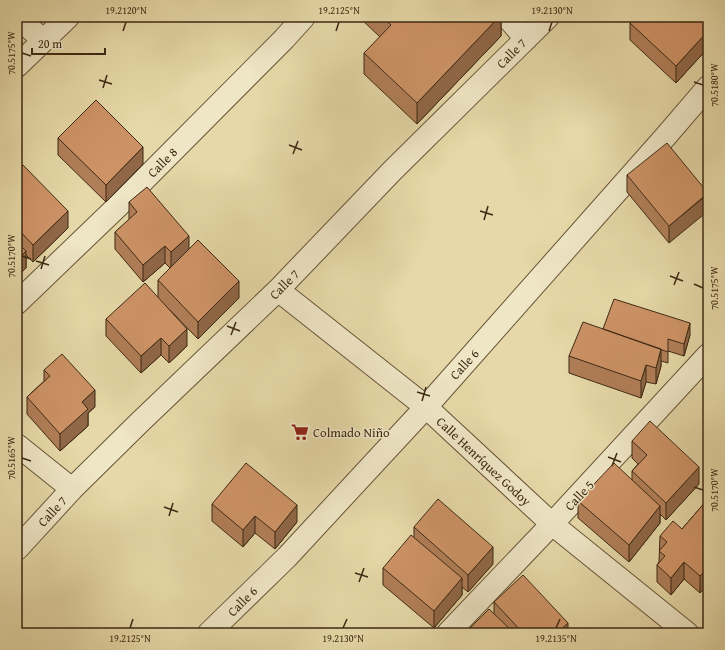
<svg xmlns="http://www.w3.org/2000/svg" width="725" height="650" viewBox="0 0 725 650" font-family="'Gentium Book Plus',serif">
	<rect width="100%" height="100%" fill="#e6d8a8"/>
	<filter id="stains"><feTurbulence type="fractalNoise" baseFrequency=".005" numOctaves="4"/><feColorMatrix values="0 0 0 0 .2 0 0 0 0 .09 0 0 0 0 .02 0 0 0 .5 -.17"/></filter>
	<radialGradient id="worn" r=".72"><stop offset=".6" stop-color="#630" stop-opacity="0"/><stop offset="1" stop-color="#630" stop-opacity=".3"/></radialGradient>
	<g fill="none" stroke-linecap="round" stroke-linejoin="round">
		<g stroke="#675538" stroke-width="24">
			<path id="street" d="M 17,17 L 43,40
				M 507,17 L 526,39
				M 17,66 L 68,17
				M 278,290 L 426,407 L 552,524 L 687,633
				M 17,303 L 118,206 L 284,39 L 304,17
				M 17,445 L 72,489
				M 17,549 L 72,489 L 140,422 L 278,290 L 393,170 L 548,17
				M 209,633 L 287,557 L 426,407 L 666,136 L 708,87
				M 448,633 L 552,524 L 708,355"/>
		</g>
		<use href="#street" stroke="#efe6c6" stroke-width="22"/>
	</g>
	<path fill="#b07e58" stroke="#3d2913" d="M 359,17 L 501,17 L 501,36 L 417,124 L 364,74 L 364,53 L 380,37 Z
		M 630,23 L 708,24 L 708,48 L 676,83 L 630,40 Z
		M 58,138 L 143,164 L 106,202 L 58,155 Z
		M 17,171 L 68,228 L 33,262 L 26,255 L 26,268 L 17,277 Z
		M 627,175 L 708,193 L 669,243 L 627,192 Z
		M 129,202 L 189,249 L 239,298 L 198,339 L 166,306 L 187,346 L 169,363 L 161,355 L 141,373 L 106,336 L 106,319 L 158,297 L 158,280 L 170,268 L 165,263 L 143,282 L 115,249 L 115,232 L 129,220 Z
		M 603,329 L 690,335 L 684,356 L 668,351 L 668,363 L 661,361 L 661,366 L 656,384 L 646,382 L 641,398 L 569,373 L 569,356 Z
		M 44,370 L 95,407 L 88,413 L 88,426 L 60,451 L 27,414 L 27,397 L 44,381 Z
		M 632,441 L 699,484 L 666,520 L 660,514 L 660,523 L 629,562 L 578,518 L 578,501 L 632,480 L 632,471 L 638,464 L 632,458 Z
		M 707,500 L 700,593 L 684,579 L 671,595 L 657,582 L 657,565 L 659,562 L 660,536 L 682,529 Z
		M 212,504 L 297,522 L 275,549 L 255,533 L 243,547 L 212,521 Z
		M 414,527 L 493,564 L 468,592 L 462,587 L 462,595 L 434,628 L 383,585 L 383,568 L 414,537 Z
		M 494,602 L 568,633 L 465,633 L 494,614 Z"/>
	<path fill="#906747" stroke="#3d2913" d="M 499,17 L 501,17 L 501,36 L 417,124 L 417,103 Z
		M 708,31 L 708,48 L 676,83 L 676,66 Z
		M 143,147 L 143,164 L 106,202 L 106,185 Z
		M 708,194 L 708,211 L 669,243 L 669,226 Z
		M 68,211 L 68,228 L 33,262 L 33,245 Z
		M 189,236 L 189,253 L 171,269 L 171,252 Z
		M 165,246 L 165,263 L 143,282 L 143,265 Z
		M 26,251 L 26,268 L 17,277 L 17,260 Z
		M 239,281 L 239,298 L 198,339 L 198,322 Z
		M 690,323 L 690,335 L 684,356 L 684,344 Z
		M 187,329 L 187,346 L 169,363 L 169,346 Z
		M 161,338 L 161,355 L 141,373 L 141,356 Z
		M 661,349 L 661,366 L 656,384 L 656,368 Z
		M 646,365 L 646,382 L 641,398 L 641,381 Z
		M 95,390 L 95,407 L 88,413 L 88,426 L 60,451 L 60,434 L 82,402 Z
		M 699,467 L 699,484 L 666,520 L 666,503 Z
		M 297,505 L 297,522 L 275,549 L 275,532 Z
		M 660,506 L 660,523 L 629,562 L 629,545 Z
		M 255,516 L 255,533 L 243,547 L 243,530 Z
		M 493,547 L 493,564 L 468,592 L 468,575 Z
		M 684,562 L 684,579 L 671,595 L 671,578 Z
		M 708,568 L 708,585 L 700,593 L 700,576 Z
		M 462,578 L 462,595 L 434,628 L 434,611 Z
		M 568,623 L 568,633 L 557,633 Z"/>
	<path fill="#cd9366" stroke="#3d2913" d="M 382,17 L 499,17 L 417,103 L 364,53 L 391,25 Z
		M 636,17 L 701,17 L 708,24 L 708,31 L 676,66 L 630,23 Z
		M 96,100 L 143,147 L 106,185 L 58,138 Z
		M 667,143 L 708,193 L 669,226 L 627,175 Z
		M 23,165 L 68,211 L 33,245 L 17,228 L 17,171 Z
		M 147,187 L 189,236 L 171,252 L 165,246 L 143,265 L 115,232 L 137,212 L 129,202 Z
		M 198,240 L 239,281 L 198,322 L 158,280 Z
		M 17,242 L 26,251 L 17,260 Z
		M 145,283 L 187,329 L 169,346 L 161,338 L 141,356 L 106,319 Z
		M 614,299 L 690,323 L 684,344 L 668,339 L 668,352 L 603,329 Z
		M 583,322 L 661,349 L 656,368 L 646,365 L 641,381 L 569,356 Z
		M 62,354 L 95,390 L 82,402 L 88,409 L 60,434 L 27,397 L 50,376 L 44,370 Z
		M 650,421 L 699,467 L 666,503 L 632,471 L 647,455 L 632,441 Z
		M 246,463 L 297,505 L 275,532 L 255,516 L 243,530 L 212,504 Z
		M 614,463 L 660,506 L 629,545 L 578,501 Z
		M 438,499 L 493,547 L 468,575 L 414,527 Z
		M 707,500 L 708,500 L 708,568 L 700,576 L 684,562 L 671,578 L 657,565 L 665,556 L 659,551 L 667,542 L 660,536 L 673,521 L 682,529 Z
		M 411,535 L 462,578 L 434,611 L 383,568 Z
		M 523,575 L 568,623 L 557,633 L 523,633 L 494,602 Z
		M 489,609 L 514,633 L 465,633 Z"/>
	<path fill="none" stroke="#3d2913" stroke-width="1.5" d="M 123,31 L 126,22M 336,31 L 339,22M 549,31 L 552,22M 22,53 L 31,56M 99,80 L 112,84M 694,82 L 703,85M 103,88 L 107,75M 289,145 L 302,150M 293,154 L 298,141M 480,211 L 493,215M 484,220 L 488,206M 22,256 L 31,259M 36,261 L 49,265M 41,269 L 45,256M 670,276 L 683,281M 694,284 L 703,288M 674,285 L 679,272M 227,326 L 240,331M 231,335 L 236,322M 417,392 L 430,396M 422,401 L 426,387M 608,457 L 621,462M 22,458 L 31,461M 612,466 L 617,453M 694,487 L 703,490M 164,507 L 178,512M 169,516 L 173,503M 355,573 L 368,577M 359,582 L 364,568M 130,628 L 133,619M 343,628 L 347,619M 556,628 L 560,619"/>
	<defs>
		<g id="supermarket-bare" transform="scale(1.38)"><path d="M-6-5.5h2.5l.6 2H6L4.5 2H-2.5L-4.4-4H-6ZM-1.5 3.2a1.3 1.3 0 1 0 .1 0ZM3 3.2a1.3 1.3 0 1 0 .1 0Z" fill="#8f2418" stroke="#efe6c6" stroke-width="2.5" paint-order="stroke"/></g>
	</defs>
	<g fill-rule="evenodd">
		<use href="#supermarket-bare" x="300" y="432"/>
	</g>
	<g text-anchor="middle" stroke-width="3" stroke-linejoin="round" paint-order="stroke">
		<g font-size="13" fill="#3d2913" stroke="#efe6c6">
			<text transform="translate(511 53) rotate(-45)" y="5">Calle 7</text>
			<text transform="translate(162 162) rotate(-45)" y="5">Calle 8</text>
			<text transform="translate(284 284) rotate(-45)" y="5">Calle 7</text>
			<text transform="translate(464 364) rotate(-48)" y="5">Calle 6</text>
			<text transform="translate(484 461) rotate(43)" y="5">Calle Henríquez Godoy</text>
			<text transform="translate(579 495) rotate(-47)" y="5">Calle 5</text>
			<text transform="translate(52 511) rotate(-47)" y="5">Calle 7</text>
			<text transform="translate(242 601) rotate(-45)" y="5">Calle 6</text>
		</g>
		<g font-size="13" fill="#3d2913" stroke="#efe6c6" text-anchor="start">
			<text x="313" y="437">Colmado Niño</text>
		</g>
	</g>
	<rect width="725" height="650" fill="none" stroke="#e6d8a8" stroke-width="44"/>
	<path d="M32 48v6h73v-6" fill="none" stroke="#3d2913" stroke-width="2"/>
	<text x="38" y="48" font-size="12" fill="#3d2913" stroke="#efe6c6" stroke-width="3" paint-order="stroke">20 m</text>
	<rect x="22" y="22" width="681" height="606" fill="none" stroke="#3d2913" stroke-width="1.5"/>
	<g font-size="10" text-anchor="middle" fill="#3d2913">
		<text x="126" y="14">19.2120°N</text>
		<text x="339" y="14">19.2125°N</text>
		<text x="552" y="14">19.2130°N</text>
		<text transform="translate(11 53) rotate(-90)" y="4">70.5175°W</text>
		<text transform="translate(714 85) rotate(-90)" y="4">70.5180°W</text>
		<text transform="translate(11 256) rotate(-90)" y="4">70.5170°W</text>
		<text transform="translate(714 288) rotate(-90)" y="4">70.5175°W</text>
		<text transform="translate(11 458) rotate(-90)" y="4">70.5165°W</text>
		<text transform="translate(714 490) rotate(-90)" y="4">70.5170°W</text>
		<text x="130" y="642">19.2125°N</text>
		<text x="343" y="642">19.2130°N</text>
		<text x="556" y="642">19.2135°N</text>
	</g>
	<rect width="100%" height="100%" filter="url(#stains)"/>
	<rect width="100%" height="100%" fill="url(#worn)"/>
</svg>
